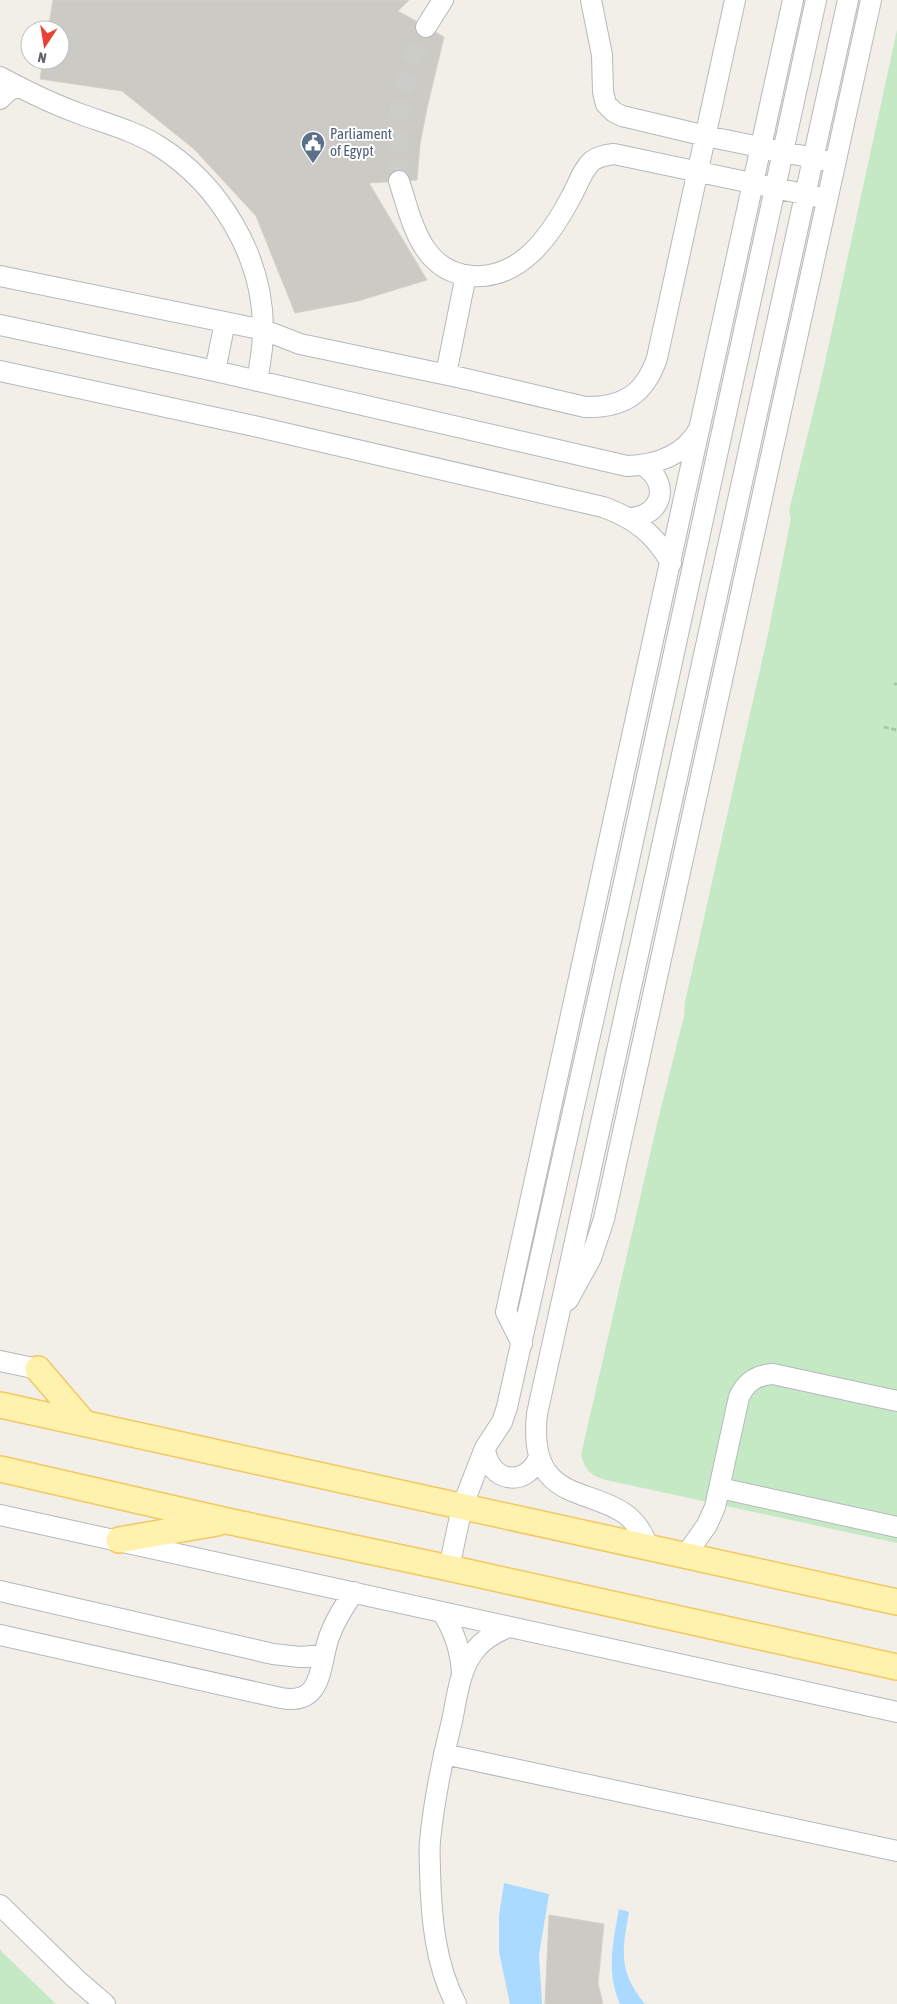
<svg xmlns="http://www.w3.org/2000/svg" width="897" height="2004" viewBox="0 0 897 2004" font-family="'Asap Condensed',sans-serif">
	<rect width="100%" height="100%" fill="#f1efe8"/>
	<path fill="#c5e8c5" d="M 897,30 L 897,1543 L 606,1480 C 591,1476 585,1470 581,1455 L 657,1124 L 684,1016 L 685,1002 L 768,634 L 791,518 L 789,511 L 822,376 Z
		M 0,1949 L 2,1952 L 56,2004 L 0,2004 Z"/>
	<path fill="#aadaff" d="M 504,1883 L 549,1894 L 539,1955 L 542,2004 L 510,2004 L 499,1952 L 499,1916 Z
		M 619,1909 L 629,1912 C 622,1951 618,1971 645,2004 L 620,2004 C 606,1973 613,1941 619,1909 Z"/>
	<path fill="#cccac5" stroke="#d6d1c6" d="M 53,0 L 409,0 L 398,11 L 444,37 L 427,108 L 420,144 L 417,180 L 369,183 L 427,280 L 358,301 L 295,313 L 256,216 L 194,149 L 122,91 L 40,79 L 43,60 L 60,60 L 60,30 L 48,30 Z
		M 549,1915 L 604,1924 L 598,1983 L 603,2004 L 545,2004 Z"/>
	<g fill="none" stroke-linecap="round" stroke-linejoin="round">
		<path stroke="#ccccc8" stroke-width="20" stroke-dasharray="20 10" stroke-linecap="butt" d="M 399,181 C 394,121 400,82 426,27"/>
		<g stroke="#b5b8bc" stroke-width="22">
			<path id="minor" d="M 591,0 L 602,55 L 603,92 L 606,104 L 614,112 L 622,116 L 706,136 L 828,161
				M 426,27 L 443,0
				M 0,77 C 26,91 55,105 83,115 C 108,124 134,131 157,145 C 220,184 264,257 263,332 C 263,348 260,364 257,381
				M 0,99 L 7,92 L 17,86
				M 399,181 C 412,221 421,273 473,276 C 521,279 551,235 571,197 C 578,185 582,170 592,161 C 599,156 606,155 614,154 L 818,197
				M 0,276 L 264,330 L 300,344 L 462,378 L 585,407 C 623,408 645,394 657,358 L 735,0
				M 0,325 L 215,371 L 627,466 C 655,465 684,456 699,429
				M 0,371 L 254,426 L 603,507 C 634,518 655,534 671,563
				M 215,371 L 225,322
				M 446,374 L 466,275
				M 629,518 C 662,517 671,483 644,466
				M 568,1300 L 591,1258 L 604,1219 L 871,0
				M 522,1344 L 506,1312 L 793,0
				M 0,1361 L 38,1369
				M 485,1448 C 488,1482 526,1489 539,1457
				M 720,1488 L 897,1527
				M 0,1515 L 897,1712
				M 648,1548 C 626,1471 525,1526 537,1414 L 848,0
				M 685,1556 L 707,1525 L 715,1507 L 739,1397 C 746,1382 756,1375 773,1374 L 897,1401
				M 449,1568 L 462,1507 L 485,1448 L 502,1422 L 507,1407 L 625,878 L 816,0
				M 0,1591 L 273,1654 L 300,1657 L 324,1655
				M 442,1612 C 455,1632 461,1651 462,1674
				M 0,1635 L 281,1698 C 324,1706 319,1665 329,1637 C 335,1620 344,1606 354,1592
				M 444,1754 L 897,1851
				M 0,1905 L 76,1979 L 105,2004
				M 456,2004 C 435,1964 431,1916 430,1871 C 430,1861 429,1851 430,1841 C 434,1800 442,1761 452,1721 C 457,1698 459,1670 475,1650 C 484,1639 496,1632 509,1627"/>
		</g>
		<g stroke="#f2c960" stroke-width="28">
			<path id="major" d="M 38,1369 L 84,1423
				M 0,1405 L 897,1602
				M 0,1469 L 227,1521 L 449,1568 L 897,1667
				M 119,1540 L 217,1523"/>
		</g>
		<path stroke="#9cc7a9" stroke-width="2.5" stroke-dasharray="5 2.5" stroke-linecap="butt" d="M 894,684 L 897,684
			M 884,727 L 897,730"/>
		<use href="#minor" stroke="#fff" stroke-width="20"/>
		<use href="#major" stroke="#fff2af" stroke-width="25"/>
	</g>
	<defs>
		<g id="civic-pin" transform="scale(1.25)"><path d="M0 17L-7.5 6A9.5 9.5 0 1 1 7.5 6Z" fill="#5c6f8a" stroke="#fff"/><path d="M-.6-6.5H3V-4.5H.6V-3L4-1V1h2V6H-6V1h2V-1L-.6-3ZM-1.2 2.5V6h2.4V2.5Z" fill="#fff"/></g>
	</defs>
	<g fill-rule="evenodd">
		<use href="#civic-pin" x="313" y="143"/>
	</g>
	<g text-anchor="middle" stroke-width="4" stroke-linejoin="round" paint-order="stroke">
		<g font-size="15" fill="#4e5e75" stroke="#fff" text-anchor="start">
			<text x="330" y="139">Parliament<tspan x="330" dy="17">of Egypt</tspan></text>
		</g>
	</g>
	<g transform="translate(45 45) rotate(192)"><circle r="24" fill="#ffffff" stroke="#bfc1c3"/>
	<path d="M0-4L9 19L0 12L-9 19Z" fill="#ea4335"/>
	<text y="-8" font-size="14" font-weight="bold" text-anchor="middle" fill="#5f6368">N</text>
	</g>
</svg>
